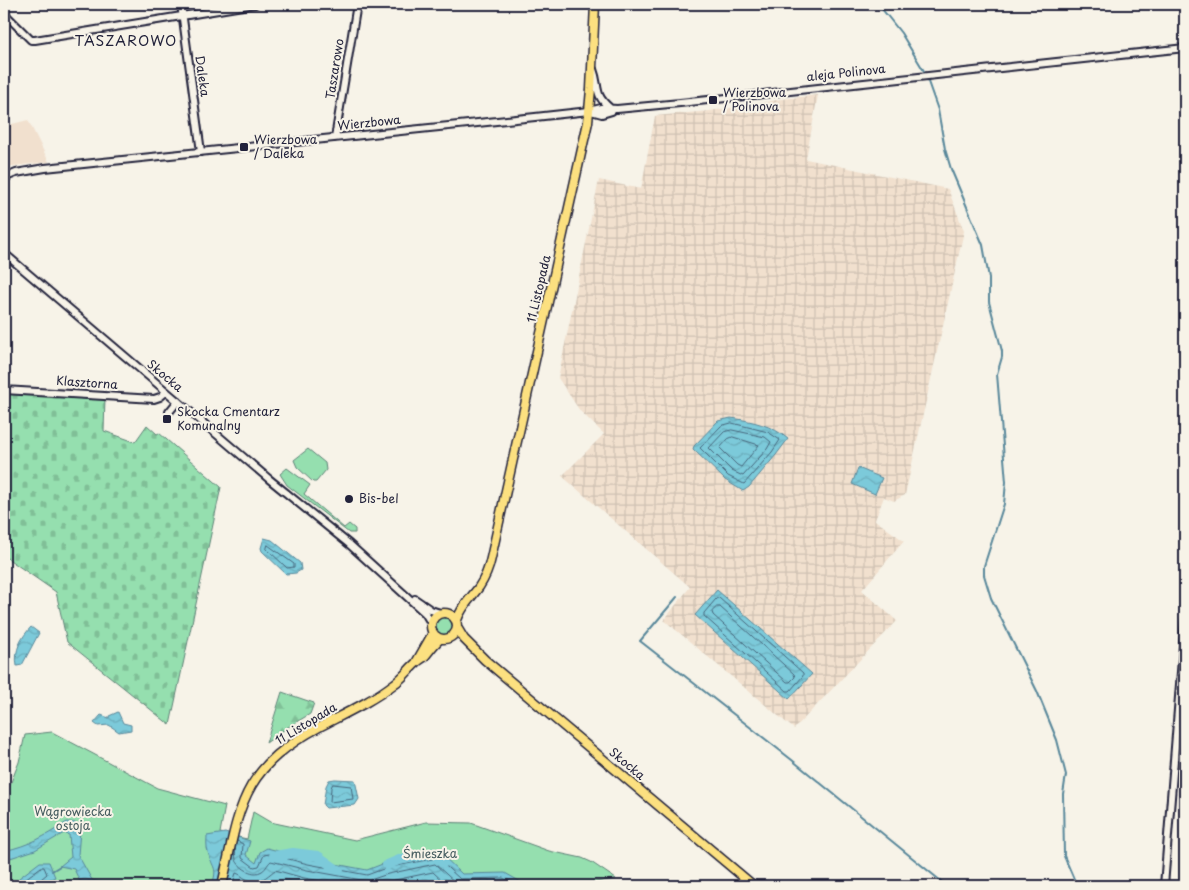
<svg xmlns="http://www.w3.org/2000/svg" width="1189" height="890" viewBox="0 0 1189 890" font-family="'Playpen Sans',sans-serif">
	<defs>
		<pattern id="industrial-grid" width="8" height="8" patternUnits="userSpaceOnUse" patternTransform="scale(1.25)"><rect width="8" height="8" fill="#f1e0ce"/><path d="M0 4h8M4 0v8" fill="none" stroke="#cec0b2"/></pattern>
		<pattern id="forest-firs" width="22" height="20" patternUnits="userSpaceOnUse" patternTransform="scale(1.25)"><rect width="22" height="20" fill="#95dfaf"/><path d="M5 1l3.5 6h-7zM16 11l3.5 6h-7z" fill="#80bf97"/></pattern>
		<pattern id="cemetery-stones" width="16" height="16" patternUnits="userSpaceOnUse" patternTransform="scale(1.25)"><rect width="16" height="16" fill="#95dfaf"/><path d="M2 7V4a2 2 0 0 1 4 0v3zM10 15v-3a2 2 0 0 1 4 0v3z" fill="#80bf97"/></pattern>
		<pattern id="water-waves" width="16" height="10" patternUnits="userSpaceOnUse" patternTransform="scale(1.25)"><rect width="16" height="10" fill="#7ccada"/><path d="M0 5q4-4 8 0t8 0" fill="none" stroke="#6badbc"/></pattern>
	</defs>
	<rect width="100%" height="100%" fill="#f7f3e8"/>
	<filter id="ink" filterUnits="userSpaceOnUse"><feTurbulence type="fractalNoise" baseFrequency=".02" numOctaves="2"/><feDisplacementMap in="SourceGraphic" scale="10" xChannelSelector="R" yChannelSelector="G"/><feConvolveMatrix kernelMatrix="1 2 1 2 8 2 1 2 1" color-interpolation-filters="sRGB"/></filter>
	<g filter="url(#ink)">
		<path fill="#f1e0ce" d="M 28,120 L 49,162 L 4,167 L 4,126 Z"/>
		<path fill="url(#industrial-grid)" d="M 818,95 L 806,159 L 948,189 L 964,231 L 905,495 L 894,501 L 884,497 L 875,520 L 904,541 L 862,590 L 897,621 L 794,729 L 664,620 L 690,587 L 562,476 L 604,434 L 580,411 L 558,378 L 599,180 L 641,189 L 655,116 L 709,111 L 752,105 L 781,99 Z"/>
		<path fill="#95dfaf" stroke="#5c8075" d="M 308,449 L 325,463 L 326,470 L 316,482 L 313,482 L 297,467 L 294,460 Z
			M 287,468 L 310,485 L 304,494 L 344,528 L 349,524 L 355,529 L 355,533 L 349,533 L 287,485 L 280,474 Z
			M434 626a10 10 0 1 1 20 0a10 10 0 1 1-20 0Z
			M 52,732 L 157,788 L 225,806 L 220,833 L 247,839 L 253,812 L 270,822 L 355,840 L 426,822 L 471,823 L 549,851 L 582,858 L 591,862 L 616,879 L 566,886 L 4,886 L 4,800 L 19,762 L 25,735 Z"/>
		<path fill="url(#forest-firs)" stroke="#5c8075" d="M 282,692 L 314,703 L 310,714 L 288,727 L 266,743 Z"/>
		<path fill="url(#cemetery-stones)" stroke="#5c8075" d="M 4,392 L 105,398 L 104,431 L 135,442 L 147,425 L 157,434 L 159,433 L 221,487 L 170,725 L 67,642 L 56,592 L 4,556 Z"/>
		<path fill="url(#water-waves)" stroke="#58879a" d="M 731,418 C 752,421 772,425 788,439 L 776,455 L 749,487 L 743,491 L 725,480 L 693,449 L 694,446 L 718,421 Z
			M 858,468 L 882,478 L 875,494 L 852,484 Z
			M 264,538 L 272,540 L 300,563 L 301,570 L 296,573 L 286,574 L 262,551 L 261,548 Z
			M 717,590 L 812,674 L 789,699 L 695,615 Z
			M 31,627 L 39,633 L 22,665 L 17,666 C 14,650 21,638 31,627 Z
			M 118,712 L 123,723 L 131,725 L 131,730 L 119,732 L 109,725 L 98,726 L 94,723 L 101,715 L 109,718 L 109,716 Z
			M 335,779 L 355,780 L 359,799 L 355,805 L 326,808 L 323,805 L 326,786 L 329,780 Z
			M 67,822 L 75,823 L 80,831 L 78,855 L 92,880 L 117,886 L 85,886 L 81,884 L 74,869 L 60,866 L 71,857 L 69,835 L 64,833 L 35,850 L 4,860 L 4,851 C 30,845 44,837 67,822 Z
			M 225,833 L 250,841 L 246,855 L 256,863 L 260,852 L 267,848 L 309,859 L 367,870 L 385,863 L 439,852 L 462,874 L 505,873 L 528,886 L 212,886 C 218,866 213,870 208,852 C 206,847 207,841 207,836 Z
			M 40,862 L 49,862 L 55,877 L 45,881 L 43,886 L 19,885 L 19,878 Z"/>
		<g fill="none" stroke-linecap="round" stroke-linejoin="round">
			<path stroke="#46657b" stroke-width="1" d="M 732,423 L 768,432 L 780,440 L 772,452 L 744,484 L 728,476 L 700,448 L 721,426 Z
				M 732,430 L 765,437 L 771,442 L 767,449 L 743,476 L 732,471 L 709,448 L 724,432 Z
				M 733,437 L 759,445 L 741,467 L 737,465 L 720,448 L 728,439 Z
				M 268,545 L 294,564 L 294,567 L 287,568 L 267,549 Z
				M 719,598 L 803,673 L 803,676 L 790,691 L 787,691 L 704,616 L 704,613 L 716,599 Z
				M 717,607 L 720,607 L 794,674 L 795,677 L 790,682 L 787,682 L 713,615 L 712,612 Z
				M 333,784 L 351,786 L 353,799 L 330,802 L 331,788 Z
				M 237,841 L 243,844 L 242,858 L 254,867 L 259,866 L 264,855 L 269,854 L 308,864 L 367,875 L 386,868 L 437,858 L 460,879 L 503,878 L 518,886
				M 235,848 C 236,851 235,856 236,860 C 239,867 252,876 260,872 C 266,870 267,864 271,861 L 307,870 L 367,881 L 388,874 L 435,864 L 458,885 L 501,885 L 505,886
				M 24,886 L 25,879 L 41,867 L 44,867 L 47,874 L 41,879 L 39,886
				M 232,886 L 236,873 C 240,874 242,877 246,879 C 259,885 266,877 275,870 L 304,878 L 351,886
				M 376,886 L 390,881 L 433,872 L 448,886"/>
			<path stroke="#58879a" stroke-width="2" d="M 878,4 L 901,33 L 924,71
				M 927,79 L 938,110 L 945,149 L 951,169 L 983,245 L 989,278 L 989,302 L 1002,351 L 1002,357 L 997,374 L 1006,482 L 1004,504 L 984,566 L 984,575 L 991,598 L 1037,691 L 1057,740 L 1066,775 L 1063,794 L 1064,856 L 1077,886
				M 677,597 L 640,641 L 792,760 L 947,886
				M 52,871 L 60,866
				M 6,886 L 19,884"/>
			<path stroke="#7ccada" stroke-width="10" d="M 274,856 L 293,853 L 318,856 L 336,869 L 339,870
				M 387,865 L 399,860 L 434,853 L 443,863"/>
			<g stroke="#22223b" stroke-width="10">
				<path id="minor" d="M 181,4 L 201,152
					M 4,13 L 31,40 L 35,40 L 255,4
					M 593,69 C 600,87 593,94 610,108
					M 591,111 L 602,114 L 612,111
					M 335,138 L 357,4
					M 4,178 L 16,173 L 45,168 L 535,117 L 589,111 L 601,108 L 617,109 L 680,103 L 1185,48
					M 4,253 L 269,479 L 349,544 L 425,613 L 431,623
					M 4,390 L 154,399 L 160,397 L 166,392
					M 169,412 L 178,401
					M 415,599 L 431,610 L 440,613
					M 1164,886 L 1185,621"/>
			</g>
			<g stroke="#22223b" stroke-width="11">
				<path id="major" d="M431 626a13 13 0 1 1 26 0a13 13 0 1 1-26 0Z
					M 457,620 C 461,607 471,598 479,587 C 485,578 489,568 491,558 L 588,122 L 591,89 L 595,4
					M 458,629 L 464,639 L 485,660 L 754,886
					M 417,661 L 433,633
					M 222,886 C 240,804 241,769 321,726 C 346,713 372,701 394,684 C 403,678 408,670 416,663 C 419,660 422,659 425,656 C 430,650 434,644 440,639"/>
			</g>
			<use href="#minor" stroke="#f7f3e8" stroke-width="6"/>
			<use href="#major" stroke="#fce080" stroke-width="8"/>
		</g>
	</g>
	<g fill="#22223b" stroke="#f7f3e8" stroke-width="2">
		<rect x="708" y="95" width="10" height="10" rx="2.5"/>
		<rect x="239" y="142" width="10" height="10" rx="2.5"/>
		<rect x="162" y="414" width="10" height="10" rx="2.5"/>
		<circle cx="349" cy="499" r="5"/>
	</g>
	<g text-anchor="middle" stroke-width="4" stroke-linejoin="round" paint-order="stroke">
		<g font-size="12" fill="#22223b" stroke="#f7f3e8">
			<text transform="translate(335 69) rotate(-81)" y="4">Taszarowo</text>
			<text transform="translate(846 73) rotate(-6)" y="4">aleja Polinova</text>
			<text transform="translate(202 76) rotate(82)" y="4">Daleka</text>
			<text transform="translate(369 123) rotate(-6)" y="4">Wierzbowa</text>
			<text transform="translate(539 289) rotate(-77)" y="4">11 Listopada</text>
			<text transform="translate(165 376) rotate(40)" y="4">Skocka</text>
			<text transform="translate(87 383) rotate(4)" y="4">Klasztorna</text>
			<text transform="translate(306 724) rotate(-31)" y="4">11 Listopada</text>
			<text transform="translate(627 764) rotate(40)" y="4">Skocka</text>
		</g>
		<g font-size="12" fill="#22223b" stroke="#f7f3e8" text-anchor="start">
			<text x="723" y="97">Wierzbowa<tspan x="723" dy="14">/ Polinova</tspan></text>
			<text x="254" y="144">Wierzbowa<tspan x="254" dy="14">/ Daleka</tspan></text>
			<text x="177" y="416">Skocka Cmentarz<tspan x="177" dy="14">Komunalny</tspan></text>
			<text x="359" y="503">Bis-bel</text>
		</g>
		<g font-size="12" fill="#445b5e" stroke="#f7f3e8">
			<text x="73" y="816">Wągrowiecka<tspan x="73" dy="14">ostoja</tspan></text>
			<text x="430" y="858">Śmieszka</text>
		</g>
		<g font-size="14" letter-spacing="1" fill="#22223b" stroke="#f7f3e8">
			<text x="126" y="46">TASZAROWO</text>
		</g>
	</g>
	<rect width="1189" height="890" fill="none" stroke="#f7f3e8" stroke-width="20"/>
	<rect x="10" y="10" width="1169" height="870" fill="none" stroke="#22223b" stroke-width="2" filter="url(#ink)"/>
</svg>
